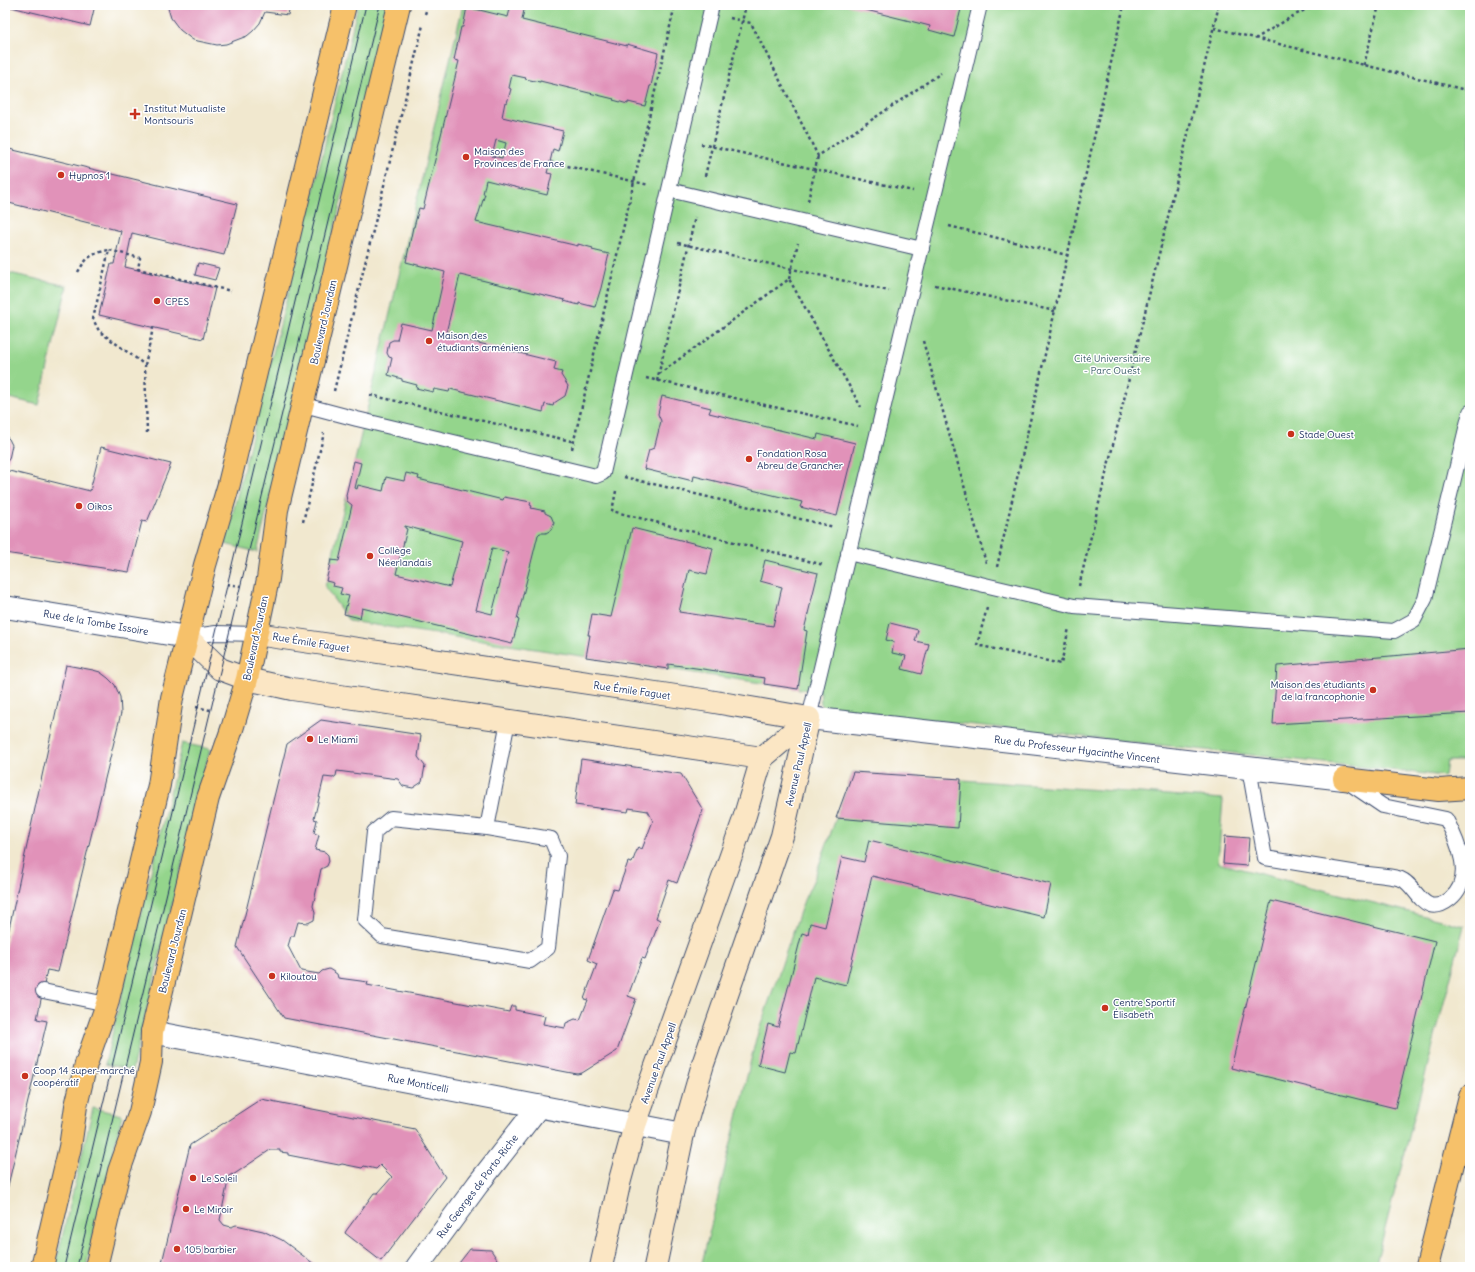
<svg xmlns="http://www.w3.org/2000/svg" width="1475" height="1272" viewBox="0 0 1475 1272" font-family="Delius,sans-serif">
	<rect width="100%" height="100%" fill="#fff"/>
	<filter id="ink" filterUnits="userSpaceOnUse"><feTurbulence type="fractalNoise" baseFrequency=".025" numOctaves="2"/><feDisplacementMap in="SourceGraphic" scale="8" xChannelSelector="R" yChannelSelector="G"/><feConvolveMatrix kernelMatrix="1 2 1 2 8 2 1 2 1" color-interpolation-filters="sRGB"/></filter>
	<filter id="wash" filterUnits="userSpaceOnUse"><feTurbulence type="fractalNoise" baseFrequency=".012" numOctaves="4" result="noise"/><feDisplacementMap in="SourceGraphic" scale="16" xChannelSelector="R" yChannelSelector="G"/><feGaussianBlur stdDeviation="0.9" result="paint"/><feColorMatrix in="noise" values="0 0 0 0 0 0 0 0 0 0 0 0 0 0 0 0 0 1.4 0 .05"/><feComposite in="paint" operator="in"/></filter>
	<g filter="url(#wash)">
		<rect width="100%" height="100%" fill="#f1e8cf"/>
		<path fill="#94d58c" stroke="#588275" d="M 358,5 L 388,5 L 257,552 L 225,544 L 313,194 Z
			M 463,5 L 1470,5 L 1470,761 L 1447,761 L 1445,776 L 828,709 C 819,706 820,700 821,692 L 349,621 L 325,587 Z
			M 5,272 L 67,286 L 39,405 L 5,397 Z
			M 182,743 L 210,749 L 132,1070 L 105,1064 Z
			M 853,772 L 1223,799 L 1218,863 L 1464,926 L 1375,1267 L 701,1267 L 756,1039 L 804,900 L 814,879 Z
			M 93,1108 L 122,1115 L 86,1267 L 55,1267 Z"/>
		<g id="blocks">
			<path fill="#e192b9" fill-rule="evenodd" d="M 11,5 L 95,5 L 90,26 L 11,7 Z
				M 167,5 L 290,5 L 288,15 L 265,12 L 260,23 L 253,31 L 247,36 L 226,44 L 217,45 L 193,40 L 189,37 L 180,30 L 171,18 Z
				M 511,5 L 525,5 L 522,20 L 627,46 L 627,44 L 658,53 L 651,86 L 650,86 L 645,106 L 628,102 L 628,104 L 613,100 L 614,99 L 540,81 L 540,82 L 525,79 L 526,78 L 512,75 L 509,88 L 511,89 L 507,103 L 505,102 L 502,117 L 563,131 L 558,151 L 553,149 L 550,162 L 547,173 L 552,174 L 547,195 L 486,180 L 483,194 L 485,194 L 476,222 L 578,246 L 578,244 L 593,248 L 592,250 L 609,254 L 601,288 L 595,307 L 579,303 L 579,305 L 564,301 L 565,300 L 460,275 L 446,333 L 462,337 L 462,339 L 556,362 L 554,370 L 562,372 L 561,375 L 568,386 L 565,396 L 554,403 L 553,406 L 545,404 L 543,412 L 450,389 L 449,392 L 434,389 L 433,392 L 416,388 L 417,385 L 402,381 L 402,379 L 388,375 L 392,358 L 389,357 L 387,353 L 389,342 L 393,340 L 397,340 L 401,323 L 432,330 L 445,272 L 406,262 L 413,227 L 414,227 L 419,208 L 423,209 L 459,61 L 454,60 L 461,27 L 463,27 L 467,7 L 508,17 ZM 496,140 L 506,143 L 502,158 L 492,156 Z
				M 846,5 L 962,5 L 954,37 L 929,30 L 930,26 Z
				M 1287,5 L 1302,5 L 1289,10 Z
				M 5,148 L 237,204 L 224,255 L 132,233 L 125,267 L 215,288 L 203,339 L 99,315 L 111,264 L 114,264 L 121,231 L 5,202 Z
				M 198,263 L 219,268 L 215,280 L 195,275 Z
				M 662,396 L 711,408 L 709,413 L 817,439 L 818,434 L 855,443 L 837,516 L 800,507 L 802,502 L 694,476 L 693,481 L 644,469 L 649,450 L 654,448 L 655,445 L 661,421 L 658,414 Z
				M 5,435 L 9,439 L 12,445 L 9,459 L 5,464 Z
				M 101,447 L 171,464 L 147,522 L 142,521 L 129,572 L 5,553 L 5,470 L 90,491 Z
				M 354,461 L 361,463 L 355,488 L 357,489 L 358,485 L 383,491 L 386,477 L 404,481 L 406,473 L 419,476 L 418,479 L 503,500 L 504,497 L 531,502 L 530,505 L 532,506 L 531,508 L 545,511 L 545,513 L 551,516 L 554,523 L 551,530 L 546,533 L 540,533 L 538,535 L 517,619 L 519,620 L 512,644 L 362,608 L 360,618 L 344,614 L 349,596 L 340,594 L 342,588 L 333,586 L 334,583 L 326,581 L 331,560 L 339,561 L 352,505 L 347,501 L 346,495 ZM 405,526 L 462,541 L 450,587 L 396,574 L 407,529 L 405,528 ZM 492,548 L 508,552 L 492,614 L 476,610 Z
				M 1469,489 L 1470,489 L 1470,517 L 1467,509 Z
				M 632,528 L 713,548 L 707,574 L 689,570 L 679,612 L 773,626 L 782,587 L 760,581 L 765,560 L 818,573 L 804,630 L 807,631 L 798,689 L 764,684 L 765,678 L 668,664 L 668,669 L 586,657 L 590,635 L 588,635 L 592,614 L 611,617 Z
				M 890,623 L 918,630 L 915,641 L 929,644 L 921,674 L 902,669 L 906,656 L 892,653 L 894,642 L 886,640 Z
				M 1470,649 L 1470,713 L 1273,724 L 1277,666 Z
				M 66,665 L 93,670 L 100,672 L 108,678 L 115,685 L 120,697 L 121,713 L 58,972 L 47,970 L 37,1019 L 47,1021 L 6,1194 L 5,947 Z
				M 321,720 L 421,735 L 418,757 L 425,766 L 422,782 L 413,788 L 403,786 L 398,779 L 337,771 L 336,776 L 333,778 L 324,777 L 314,819 L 317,820 L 314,833 L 319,835 L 315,850 L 325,852 L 328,855 L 329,861 L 327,866 L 321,869 L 313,906 L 315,912 L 314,920 L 308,923 L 298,922 L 294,936 L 291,936 L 288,946 L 301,971 L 319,974 L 322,971 L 329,969 L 337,974 L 338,978 L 368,982 L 367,985 L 509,1012 L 511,1006 L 515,1006 L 515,1010 L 545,1016 L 543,1024 L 565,1028 L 566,1023 L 575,1019 L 580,1020 L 588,1000 L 584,999 L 597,964 L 588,960 L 613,889 L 618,890 L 628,862 L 632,863 L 638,847 L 642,849 L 653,821 L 648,811 L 629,808 L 628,812 L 575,805 L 581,759 L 681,774 L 703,810 L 677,883 L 669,880 L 656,918 L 660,920 L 645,959 L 642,958 L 628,996 L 636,999 L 617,1051 L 582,1073 L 577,1074 L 284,1018 L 237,947 L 287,744 Z
				M 853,772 L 961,779 L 958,828 L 836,818 Z
				M 1225,836 L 1249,838 L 1247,866 L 1223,864 Z
				M 869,840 L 1051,884 L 1044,917 L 872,876 L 846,985 L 814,977 L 796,1053 L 790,1052 L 785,1072 L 758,1065 L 768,1024 L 778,1027 L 802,933 L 808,935 L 810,923 L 825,927 L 842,857 L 864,862 Z
				M 1271,901 L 1435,941 L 1395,1108 L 1231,1068 Z
				M 261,1099 L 415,1129 L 445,1177 L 381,1261 L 345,1233 L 346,1231 L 374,1193 L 378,1193 L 392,1177 L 380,1165 L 376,1169 L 364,1166 L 362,1168 L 342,1164 L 339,1165 L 288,1155 L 288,1153 L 280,1152 L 280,1150 L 270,1150 L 233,1175 L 232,1174 L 229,1176 L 220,1220 L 224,1225 L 231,1227 L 236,1225 L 263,1231 L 282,1240 L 318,1267 L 223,1267 L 211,1264 L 207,1267 L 161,1267 L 190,1145 Z
				M 470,1249 L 491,1250 L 502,1267 L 456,1267 Z"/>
		</g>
	</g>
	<g filter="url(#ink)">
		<use href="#blocks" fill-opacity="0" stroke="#3b4b6f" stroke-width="1"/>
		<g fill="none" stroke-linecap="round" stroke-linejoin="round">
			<g stroke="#3b4b6f" stroke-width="16">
				<path id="lane" d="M 669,190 L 922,249
					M 304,405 L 357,419 L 596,476 L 603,473 L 712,5
					M 848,553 L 1074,606 L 1394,631 L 1414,620 L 1425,599 L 1470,412
					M 187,637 L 216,633 L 256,634
					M 809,718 L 980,5
					M 1249,768 L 1265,858 C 1296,863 1327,868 1358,873 C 1372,875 1388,875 1401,879 C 1412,883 1418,901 1430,905 C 1437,907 1445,903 1450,899 C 1475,879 1458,842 1446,819 L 1383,806 L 1346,781
					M 391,818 L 487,828 L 551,839 L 558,856 L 548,948 L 530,961 L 382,936 L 365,920 L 374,832 Z
					M 487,828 L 508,721
					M 43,991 L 107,1004"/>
			</g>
			<g stroke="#3b4b6f" stroke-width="24">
				<path id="street" d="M 5,607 L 187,637
					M 809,718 L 1344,779
					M 152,1032 L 683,1134
					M 417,1267 L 478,1184 L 539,1106"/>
			</g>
			<g stroke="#3b4b6f" stroke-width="24">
				<path id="secondary" d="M 256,634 L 703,700 L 809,718
					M 187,637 L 220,669 L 247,679 L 292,689 L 762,758
					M 601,1267 L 620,1180 L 635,1125 L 743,822 L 762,758 L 809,718
					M 655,1267 L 683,1134 L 703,1064 L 782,836 L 809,718"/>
			</g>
			<g stroke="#3b4b6f" stroke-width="24">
				<path id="primary" d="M 42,1267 L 70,1147 L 76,1106 L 86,1064 L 107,1004 L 159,785 L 172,698 L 205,565 L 229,484 L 345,5
					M 96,1267 L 119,1171 L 140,1112 L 151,1062 L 152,1032 L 208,798 L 232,729 L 247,679 L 268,579 L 277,510 L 399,5"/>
			</g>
			<g stroke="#3b4b6f" stroke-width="24">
				<path id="highway" d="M 1344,779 L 1439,790 L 1470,788
					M 1427,1267 L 1470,1096"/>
			</g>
			<path stroke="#3b4b6f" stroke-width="2.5" stroke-dasharray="3 3" stroke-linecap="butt" d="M 425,14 L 428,5
				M 730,18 L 751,23 L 818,156 L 941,73
				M 1214,28 L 1470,91
				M 1255,39 L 1293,16 L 1315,5
				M 1364,65 L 1379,5
				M 701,144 L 913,191
				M 550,162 L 649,185
				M 705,176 L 746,5
				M 808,201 L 818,156
				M 949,226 L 1067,255
				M 678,243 L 889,291
				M 78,272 C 86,258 92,253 109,250
				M 789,279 L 798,243
				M 935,285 L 1055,311
				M 923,341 L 986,563
				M 145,365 L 153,328
				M 659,374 L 789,279 L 861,407
				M 646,378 L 858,426
				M 657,381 L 695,217
				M 334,391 L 423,25
				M 370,395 L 571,441 L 574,440
				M 147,433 L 145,365 L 99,331 L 93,319 L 109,250 L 140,258 L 138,269 L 231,291
				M 572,449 L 675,5
				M 624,477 L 834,527
				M 616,491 L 612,511 L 824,565
				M 303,522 L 324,433
				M 997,567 L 1124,5
				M 227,584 L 240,586
				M 1079,586 L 1219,5
				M 987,608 L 977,645 L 1061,664 L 1069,628
				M 196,707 L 210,710"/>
			<use href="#lane" stroke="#fff" stroke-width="14"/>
			<use href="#street" stroke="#fff" stroke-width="22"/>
			<use href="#secondary" stroke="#fbe6c4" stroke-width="22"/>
			<use href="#primary" stroke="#f6c16b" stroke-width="22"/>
			<use href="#highway" stroke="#f6c16b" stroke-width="22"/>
			<path stroke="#1b2f5e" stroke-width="1" d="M 64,1267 L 366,5
				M 77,1267 L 380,5"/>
		</g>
	</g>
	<g fill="#c8321e" stroke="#fff" stroke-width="1.5">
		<path d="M133 108h4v4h4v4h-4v4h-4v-4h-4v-4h4z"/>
		<circle cx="466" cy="157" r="4"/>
		<circle cx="61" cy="175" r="4"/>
		<circle cx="157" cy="301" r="4"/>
		<circle cx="429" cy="341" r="4"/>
		<circle cx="1291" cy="434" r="4"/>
		<circle cx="749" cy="459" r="4"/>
		<circle cx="79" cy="506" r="4"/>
		<circle cx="370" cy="556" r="4"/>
		<circle cx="1373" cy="690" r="4"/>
		<circle cx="310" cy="739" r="4"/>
		<circle cx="272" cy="976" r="4"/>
		<circle cx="1105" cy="1008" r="4"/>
		<circle cx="25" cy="1076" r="4"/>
		<circle cx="193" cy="1178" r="4"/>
		<circle cx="186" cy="1209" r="4"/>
		<circle cx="177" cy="1249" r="4"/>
	</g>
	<g text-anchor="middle" stroke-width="3" stroke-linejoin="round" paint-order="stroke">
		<g font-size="10" fill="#1b2f5e" stroke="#fff" text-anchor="start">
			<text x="144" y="112">Institut Mutualiste<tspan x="144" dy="12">Montsouris</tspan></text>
			<text x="474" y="155">Maison des<tspan x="474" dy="12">Provinces de France</tspan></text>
			<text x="69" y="179">Hypnos 1</text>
			<text x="165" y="305">CPES</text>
			<text x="437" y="339">Maison des<tspan x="437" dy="12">étudiants arméniens</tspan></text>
			<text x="1299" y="438">Stade Ouest</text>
			<text x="757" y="457">Fondation Rosa<tspan x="757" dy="12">Abreu de Grancher</tspan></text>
			<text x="87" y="510">Oikos</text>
			<text x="378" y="554">Collège<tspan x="378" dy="12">Néerlandais</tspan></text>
			<text x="1365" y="688" text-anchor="end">Maison des étudiants<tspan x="1365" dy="12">de la francophonie</tspan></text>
			<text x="318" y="743">Le Miami</text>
			<text x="280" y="980">Kiloutou</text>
			<text x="1113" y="1006">Centre Sportif<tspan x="1113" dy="12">Élisabeth</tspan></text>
			<text x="33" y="1074">Coop 14 super-marché<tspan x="33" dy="12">coopératif</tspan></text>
			<text x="201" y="1182">Le Soleil</text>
			<text x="194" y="1213">Le Miroir</text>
			<text x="185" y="1253">105 barbier</text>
		</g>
		<g font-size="10" fill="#1b2f5e" stroke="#fff">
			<text transform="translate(323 322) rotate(-77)" y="4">Boulevard Jourdan</text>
			<text transform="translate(96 622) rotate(10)" y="4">Rue de la Tombe Issoire</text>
			<text transform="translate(255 638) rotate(-78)" y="4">Boulevard Jourdan</text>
			<text transform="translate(311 642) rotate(9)" y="4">Rue Émile Faguet</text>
			<text transform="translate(632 690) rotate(8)" y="4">Rue Émile Faguet</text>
			<text transform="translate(1077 749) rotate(7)" y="4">Rue du Professeur Hyacinthe Vincent</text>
			<text transform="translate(798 764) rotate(-77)" y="4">Avenue Paul Appell</text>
			<text transform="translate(172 951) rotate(-76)" y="4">Boulevard Jourdan</text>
			<text transform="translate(658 1063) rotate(-70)" y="4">Avenue Paul Appell</text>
			<text transform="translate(418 1083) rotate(11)" y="4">Rue Monticelli</text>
			<text transform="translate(477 1186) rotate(-53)" y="4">Rue Georges de Porto-Riche</text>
		</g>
		<g font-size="10" fill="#3f616c" stroke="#fff">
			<text x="1112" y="362">Cité Universitaire<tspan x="1112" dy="12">- Parc Ouest</tspan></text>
		</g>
	</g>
	<rect width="1475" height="1272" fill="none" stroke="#fff" stroke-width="20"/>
</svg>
